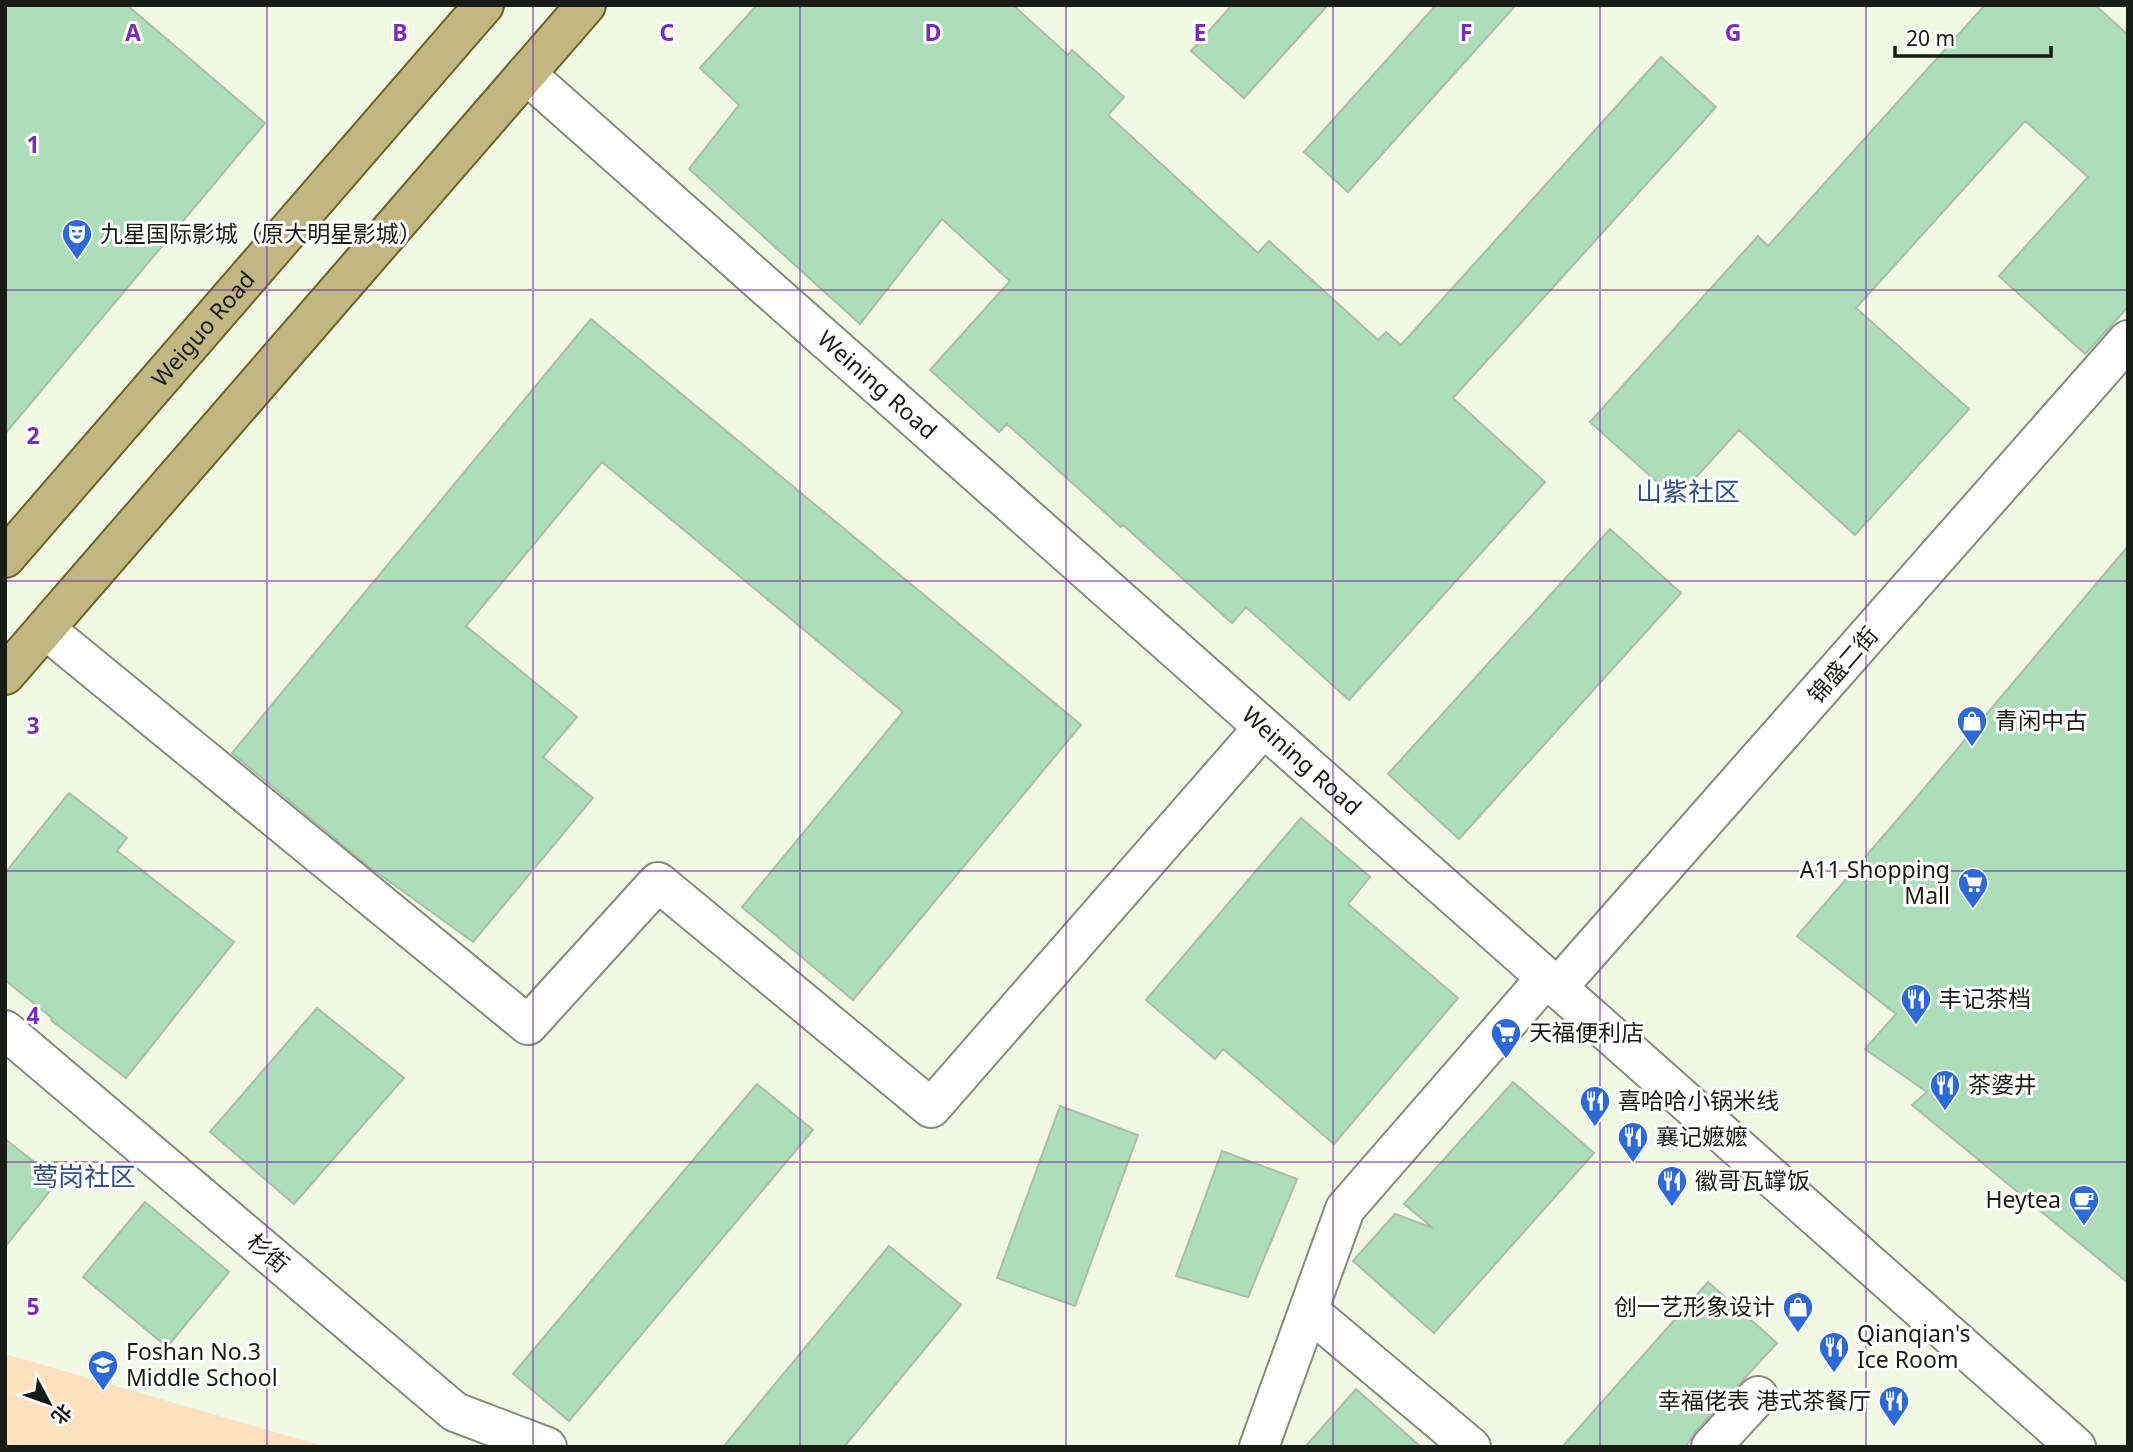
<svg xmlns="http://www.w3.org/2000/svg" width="2133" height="1452" viewBox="0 0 2133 1452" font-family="'Noto Sans','Noto Sans SC',sans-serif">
	<rect width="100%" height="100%" fill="#f1f9e5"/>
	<path fill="#fee1be" d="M 5,1354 L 327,1447 L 5,1447 Z"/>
	<path fill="#aeddba" stroke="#aabcae" stroke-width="2" d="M 5,5 L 127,5 L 265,123 L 5,434 Z
		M 757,5 L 1013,5 L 1068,55 L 1072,50 L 1124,97 L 1108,115 L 1258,253 L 1269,241 L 1378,340 L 1386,332 L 1401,345 L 1661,57 L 1716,107 L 1453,398 L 1545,482 L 1349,700 L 1246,607 L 1232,623 L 1123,525 L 1121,527 L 1007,424 L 999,432 L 930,370 L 1010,281 L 942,219 L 860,324 L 689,169 L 739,105 L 700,68 Z
		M 1232,5 L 1328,5 L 1244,98 L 1191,51 Z
		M 1436,5 L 1516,5 L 1348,192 L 1304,152 Z
		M 1985,5 L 2095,5 L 2128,35 L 2128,307 L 2085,354 L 1999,276 L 2088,177 L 2025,121 L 1856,308 L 1969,409 L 1855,535 L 1739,430 L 1676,499 L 1590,422 L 1758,236 L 1768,246 Z
		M 591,319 L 1081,725 L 853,1000 L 742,907 L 903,712 L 602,462 L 466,626 L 577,717 L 543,757 L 593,798 L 473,942 L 368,866 L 232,753 Z
		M 1610,529 L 1681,593 L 1459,839 L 1388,774 Z
		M 2128,546 L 2128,1283 L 1912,1105 L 1927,1092 L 1865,1049 L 1896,1014 L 1797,936 L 1911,804 Z
		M 69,793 L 127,838 L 117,851 L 234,942 L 126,1078 L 51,1020 L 52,1018 L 5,980 L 5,873 Z
		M 1301,818 L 1370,877 L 1348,904 L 1458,998 L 1334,1144 L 1223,1049 L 1215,1059 L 1146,1000 Z
		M 317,1008 L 404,1078 L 294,1204 L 210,1132 Z
		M 1513,1082 L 1594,1153 L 1434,1333 L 1353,1261 L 1395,1214 L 1433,1228 L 1404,1204 Z
		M 757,1084 L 813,1130 L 569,1421 L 513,1374 Z
		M 1060,1106 L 1138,1135 L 1075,1306 L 997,1278 Z
		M 5,1139 L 58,1181 L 5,1247 Z
		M 1222,1151 L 1297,1179 L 1248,1297 L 1176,1276 Z
		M 145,1202 L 229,1272 L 167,1347 L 83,1277 Z
		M 889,1246 L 961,1305 L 844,1447 L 723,1447 Z
		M 1708,1282 L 1777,1343 L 1695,1432 L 1690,1441 L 1685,1447 L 1562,1447 Z
		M 1356,1389 L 1421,1447 L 1305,1447 Z"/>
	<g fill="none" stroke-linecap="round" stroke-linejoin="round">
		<g stroke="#858c7a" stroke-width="42">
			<g id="minor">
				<path id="s1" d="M 526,74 L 2076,1447"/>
				<path d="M 45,629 L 528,1025 L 658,882 L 931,1108 L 1263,728"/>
				<path d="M 1557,988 L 2128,340"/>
				<path d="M 5,1030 L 455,1412 L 547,1447"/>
				<path d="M 1309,1311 L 1471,1447"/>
				<path d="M 1259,1447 L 1345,1209 L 1546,978"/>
				<path d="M 1711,1447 L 1758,1396"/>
			</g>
		</g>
		<g stroke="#6b6227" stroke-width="42">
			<g id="major">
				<path id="s2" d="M 5,558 L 484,5"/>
				<path d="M 5,675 L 586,5"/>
			</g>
		</g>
		<use href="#minor" stroke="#fff" stroke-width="38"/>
		<use href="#major" stroke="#c1b783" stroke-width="38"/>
	</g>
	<path fill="none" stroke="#7b2cbf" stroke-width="2" stroke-opacity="0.55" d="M 267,5 L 267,1447M 533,5 L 533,1447M 800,5 L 800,1447M 1066,5 L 1066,1447M 1333,5 L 1333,1447M 1600,5 L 1600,1447M 1866,5 L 1866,1447M 5,290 L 2128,290M 5,581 L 2128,581M 5,871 L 2128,871M 5,1162 L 2128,1162"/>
	<defs>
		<g id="theatre-pin" transform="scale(1.575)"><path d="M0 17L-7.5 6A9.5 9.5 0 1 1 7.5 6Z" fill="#2d6ad7" stroke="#fff"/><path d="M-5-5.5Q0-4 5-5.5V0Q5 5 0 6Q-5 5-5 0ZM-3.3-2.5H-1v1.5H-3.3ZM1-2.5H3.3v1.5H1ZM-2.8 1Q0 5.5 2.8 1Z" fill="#fff"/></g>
		<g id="shop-pin" transform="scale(1.575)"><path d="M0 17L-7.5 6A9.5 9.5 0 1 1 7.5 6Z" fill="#2d6ad7" stroke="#fff"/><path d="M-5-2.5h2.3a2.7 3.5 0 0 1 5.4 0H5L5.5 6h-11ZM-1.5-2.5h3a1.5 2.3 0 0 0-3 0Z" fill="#fff"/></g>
		<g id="supermarket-pin" transform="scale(1.575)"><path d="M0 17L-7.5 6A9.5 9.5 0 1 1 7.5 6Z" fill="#2d6ad7" stroke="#fff"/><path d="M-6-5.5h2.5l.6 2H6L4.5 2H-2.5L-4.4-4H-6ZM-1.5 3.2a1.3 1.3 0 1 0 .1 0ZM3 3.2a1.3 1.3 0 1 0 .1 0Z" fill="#fff"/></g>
		<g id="restaurant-pin" transform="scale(1.575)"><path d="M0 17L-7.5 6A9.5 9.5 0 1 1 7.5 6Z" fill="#2d6ad7" stroke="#fff"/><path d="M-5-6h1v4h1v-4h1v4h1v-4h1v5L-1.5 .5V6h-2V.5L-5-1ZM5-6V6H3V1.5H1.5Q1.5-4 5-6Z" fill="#fff"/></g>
		<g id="cafe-pin" transform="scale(1.575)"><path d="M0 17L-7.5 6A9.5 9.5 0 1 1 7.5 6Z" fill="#2d6ad7" stroke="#fff"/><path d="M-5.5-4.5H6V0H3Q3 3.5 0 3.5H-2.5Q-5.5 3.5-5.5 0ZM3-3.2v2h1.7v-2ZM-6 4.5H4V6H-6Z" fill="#fff"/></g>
		<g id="school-pin" transform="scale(1.575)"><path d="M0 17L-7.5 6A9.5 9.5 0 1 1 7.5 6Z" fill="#2d6ad7" stroke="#fff"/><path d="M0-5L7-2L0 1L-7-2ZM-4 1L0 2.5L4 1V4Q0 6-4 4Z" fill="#fff"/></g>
	</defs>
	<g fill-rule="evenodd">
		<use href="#theatre-pin" x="77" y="234"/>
		<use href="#shop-pin" x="1972" y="721"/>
		<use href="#supermarket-pin" x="1973" y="883"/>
		<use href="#restaurant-pin" x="1916" y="999"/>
		<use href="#supermarket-pin" x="1506" y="1033"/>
		<use href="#restaurant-pin" x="1945" y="1085"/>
		<use href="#restaurant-pin" x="1595" y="1101"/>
		<use href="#restaurant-pin" x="1633" y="1137"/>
		<use href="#restaurant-pin" x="1672" y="1181"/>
		<use href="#cafe-pin" x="2084" y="1200"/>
		<use href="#shop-pin" x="1798" y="1307"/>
		<use href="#restaurant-pin" x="1834" y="1347"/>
		<use href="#school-pin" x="103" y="1365"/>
		<use href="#restaurant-pin" x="1894" y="1401"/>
	</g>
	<g text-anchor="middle" stroke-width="6" stroke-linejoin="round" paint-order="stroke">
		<g font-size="23" fill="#191c15" stroke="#fff" text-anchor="start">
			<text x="100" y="242">九星国际影城（原大明星影城）</text>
			<text x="1995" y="729">青闲中古</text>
			<text x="1950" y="878" text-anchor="end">A11 Shopping<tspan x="1950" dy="26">Mall</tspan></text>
			<text x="1939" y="1007">丰记茶档</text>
			<text x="1529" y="1041">天福便利店</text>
			<text x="1968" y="1093">茶婆井</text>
			<text x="1618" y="1109">喜哈哈小锅米线</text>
			<text x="1656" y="1145">襄记嬷嬷</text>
			<text x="1695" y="1189">徽哥瓦罉饭</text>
			<text x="2061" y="1208" text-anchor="end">Heytea</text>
			<text x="1775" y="1315" text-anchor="end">创一艺形象设计</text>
			<text x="1857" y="1342">Qianqian's<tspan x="1857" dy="26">Ice Room</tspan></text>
			<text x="126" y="1360">Foshan No.3<tspan x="126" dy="26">Middle School</tspan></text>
			<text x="1871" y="1409" text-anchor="end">幸福佬表 港式茶餐厅</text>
		</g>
		<g font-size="23" fill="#191c15" stroke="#fff">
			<text dy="8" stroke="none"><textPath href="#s2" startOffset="303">Weiguo Road</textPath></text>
			<text dy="8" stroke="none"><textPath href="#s1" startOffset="469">Weining Road</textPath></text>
			<text transform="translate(1843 665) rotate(-49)" y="8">锦盛二街</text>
			<text dy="8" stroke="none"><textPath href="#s1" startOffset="1036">Weining Road</textPath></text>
			<text transform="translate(268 1253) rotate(40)" y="8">杉街</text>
		</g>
		<g font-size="26" fill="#305088" stroke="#fff">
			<text x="1688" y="501">山紫社区</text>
			<text x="84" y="1186">莺岗社区</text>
		</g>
	</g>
	<g font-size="23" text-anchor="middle" font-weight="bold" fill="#7b2cbf" stroke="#fff" stroke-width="6" stroke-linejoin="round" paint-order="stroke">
		<text x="133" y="41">A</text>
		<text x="400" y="41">B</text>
		<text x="667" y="41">C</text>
		<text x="933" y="41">D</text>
		<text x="1200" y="41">E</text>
		<text x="1466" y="41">F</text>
		<text x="1733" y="41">G</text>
		<text x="33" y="153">1</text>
		<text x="33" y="444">2</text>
		<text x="33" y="734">3</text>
		<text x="33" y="1024">4</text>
		<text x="33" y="1315">5</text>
	</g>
	<rect width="2133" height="1452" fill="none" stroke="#191c15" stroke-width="14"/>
	<g transform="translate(49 1403) rotate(131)" stroke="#ffffff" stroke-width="5" paint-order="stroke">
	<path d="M0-5L12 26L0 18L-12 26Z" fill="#191c15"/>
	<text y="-10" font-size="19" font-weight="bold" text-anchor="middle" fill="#191c15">北</text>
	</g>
	<path d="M1895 46v10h156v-10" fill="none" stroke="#191c15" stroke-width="3.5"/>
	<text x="1906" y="46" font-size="21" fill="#191c15" stroke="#ffffff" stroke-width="5" paint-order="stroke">20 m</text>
</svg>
